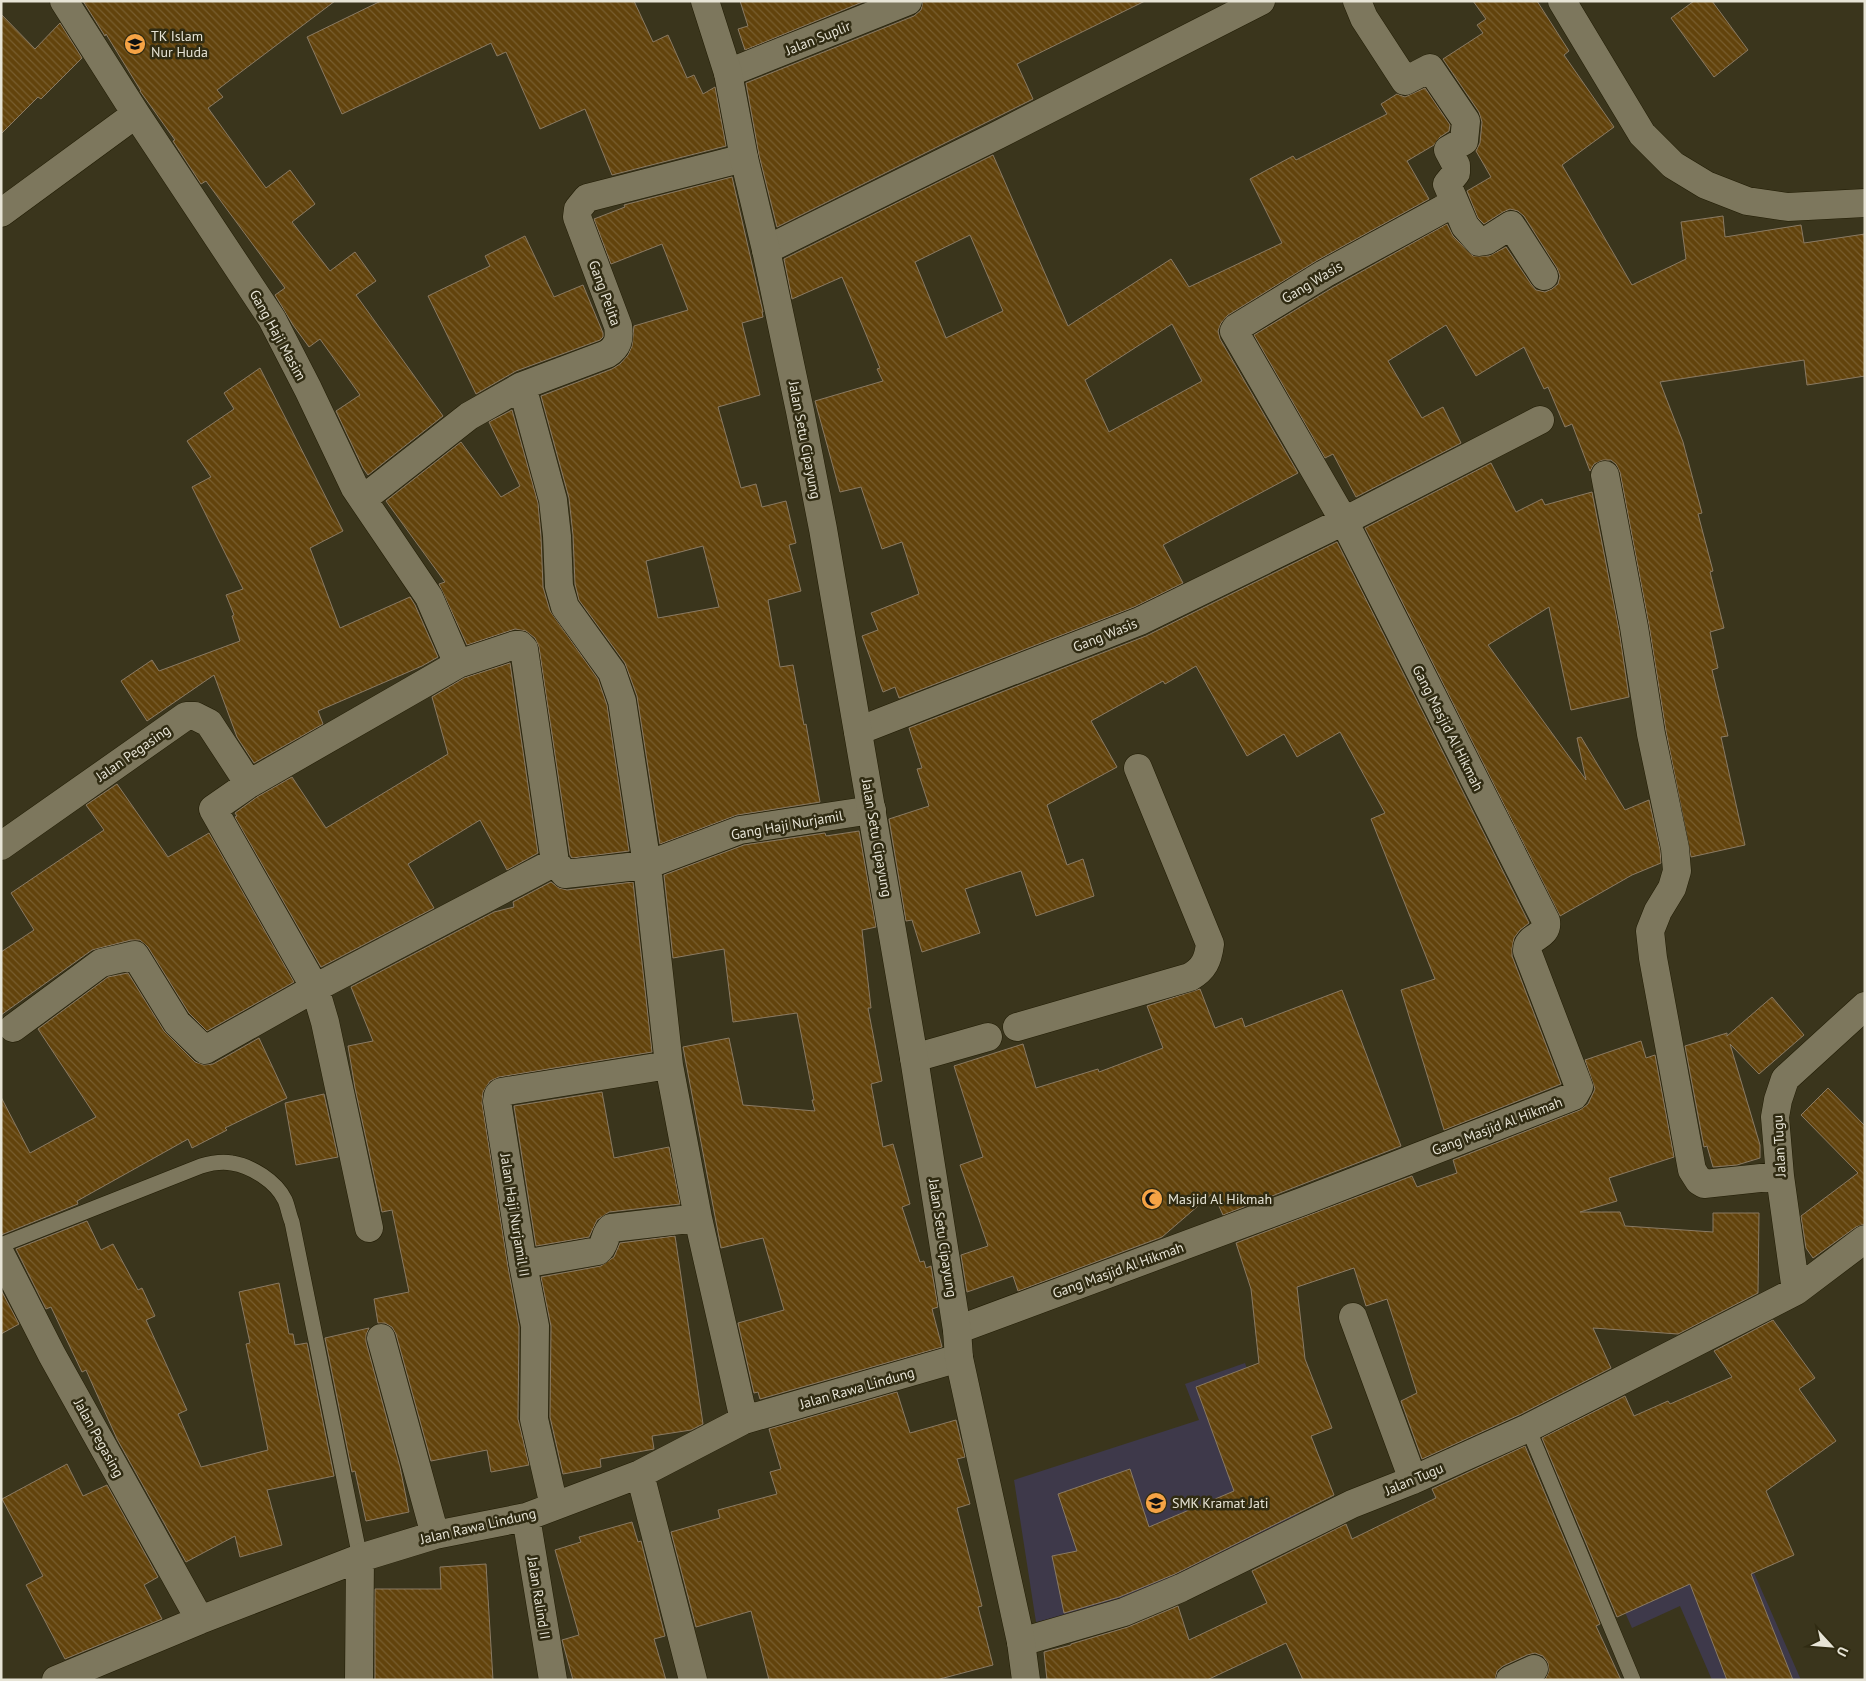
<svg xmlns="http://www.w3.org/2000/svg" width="1866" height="1681" viewBox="0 0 1866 1681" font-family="'PT Sans',sans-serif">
	<defs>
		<pattern id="building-back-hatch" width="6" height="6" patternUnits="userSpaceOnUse" patternTransform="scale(1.25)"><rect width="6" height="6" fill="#62430c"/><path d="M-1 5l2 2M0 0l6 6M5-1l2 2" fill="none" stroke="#785e2f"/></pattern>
	</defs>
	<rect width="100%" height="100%" fill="#3a351c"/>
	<path fill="#3e394a" d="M 1245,1363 L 1303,1526 L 1134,1604 L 1036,1622 L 1014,1480 L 1199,1420 L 1185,1384 Z
		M 1598,1552 L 1751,1566 L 1801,1680 L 1712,1680 L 1680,1606 L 1632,1628 Z"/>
	<path fill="url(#building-back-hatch)" stroke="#8a7a63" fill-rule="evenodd" d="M 83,1 L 335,1 L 217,90 L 223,97 L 208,108 L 266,188 L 290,170 L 315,204 L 292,222 L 330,271 L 355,252 L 376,281 L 356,295 L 443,416 L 368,475 L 363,468 L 336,411 L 360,395 L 320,339 L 309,347 L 293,325 L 275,295 L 285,288 L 206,181 L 201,184 L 173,141 L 175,140 L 140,91 L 141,91 L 106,34 L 105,36 Z
		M 381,1 L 634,1 L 653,42 L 668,35 L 687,78 L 694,75 L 703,94 L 715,87 L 726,146 L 612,175 L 585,109 L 540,129 L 506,52 L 497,56 L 491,43 L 342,114 L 307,37 Z
		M 740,1 L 865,1 L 745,50 L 738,29 L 748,26 Z
		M 923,1 L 1145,1 L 1017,64 L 1033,99 L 777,227 L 759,155 L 746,83 L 914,16 L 921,10 Z
		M 1473,1 L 1537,1 L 1569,51 L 1564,55 L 1614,127 L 1562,165 L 1632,285 L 1686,259 L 1681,222 L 1723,216 L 1725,237 L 1801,225 L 1804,243 L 1865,234 L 1865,376 L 1807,385 L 1804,360 L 1660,382 L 1683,442 L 1702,513 L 1698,514 L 1713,571 L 1710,572 L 1724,628 L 1710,632 L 1718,668 L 1712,670 L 1728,736 L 1721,737 L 1745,845 L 1691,857 L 1666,731 L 1649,625 L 1620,472 L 1616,464 L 1611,460 L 1603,460 L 1594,464 L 1590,471 L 1572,424 L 1565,427 L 1548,387 L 1544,389 L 1524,347 L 1476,376 L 1446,325 L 1388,361 L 1422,418 L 1443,407 L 1461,443 L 1356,497 L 1333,454 L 1325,458 L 1254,335 L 1332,288 L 1447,224 L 1453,236 L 1473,256 L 1489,256 L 1506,247 L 1531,284 L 1536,290 L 1545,292 L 1552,289 L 1558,284 L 1560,276 L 1557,268 L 1524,216 L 1518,211 L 1510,209 L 1503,212 L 1484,224 L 1478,218 L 1467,191 L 1491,177 L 1476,151 L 1480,143 L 1482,122 L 1479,112 L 1443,59 L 1483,33 L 1477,25 L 1486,19 Z
		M 1694,1 L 1712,1 L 1748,50 L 1714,77 L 1671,18 Z
		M 1,14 L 35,49 L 60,23 L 82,58 L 41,99 L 38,97 L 1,134 Z
		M 1425,88 L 1450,125 L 1449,131 L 1440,137 L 1434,145 L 1407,161 L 1429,199 L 1316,261 L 1228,315 L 1221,323 L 1218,331 L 1220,339 L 1298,473 L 1163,545 L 1183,583 L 1134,607 L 899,698 L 895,687 L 883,692 L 862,636 L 878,630 L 871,613 L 919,594 L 902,542 L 882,549 L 861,487 L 840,492 L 815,401 L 883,381 L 877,369 L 880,368 L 842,277 L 792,299 L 784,259 L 993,155 L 1068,326 L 1171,259 L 1189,287 L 1282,243 L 1250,179 L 1293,156 L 1296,160 L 1387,114 L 1381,104 L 1397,94 L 1405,97 ZM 970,235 L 1003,311 L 946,338 L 915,262 ZM 1172,324 L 1202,381 L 1109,432 L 1085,380 Z
		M 732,177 L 763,312 L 762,312 L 763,317 L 742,323 L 760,395 L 718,407 L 741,488 L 756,484 L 762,507 L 786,501 L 796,543 L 789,545 L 801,591 L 768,600 L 780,667 L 793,665 L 804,725 L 806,724 L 820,802 L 737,815 L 660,844 L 637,696 L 625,663 L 579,600 L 575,584 L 573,535 L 569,498 L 541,396 L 612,369 L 620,364 L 628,355 L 632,346 L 634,326 L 688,310 L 662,244 L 611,264 L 594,219 L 625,207 L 624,205 ZM 703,546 L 719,607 L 658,618 L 646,561 Z
		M 525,236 L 554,297 L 583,285 L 603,333 L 603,337 L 600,340 L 516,371 L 476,394 L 428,296 L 490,266 L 485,256 Z
		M 260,368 L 343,531 L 310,548 L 340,628 L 410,597 L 415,605 L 438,657 L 422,666 L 318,711 L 323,724 L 254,763 L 237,737 L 214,675 L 147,721 L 121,681 L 152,660 L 159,671 L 240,641 L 232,616 L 234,615 L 226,595 L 243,589 L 192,487 L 211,477 L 187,441 L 234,409 L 224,393 Z
		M 512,410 L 538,503 L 541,537 L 543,587 L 550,611 L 598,679 L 607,705 L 629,851 L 572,858 L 570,855 L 539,647 L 535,638 L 526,631 L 515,629 L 467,645 L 439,584 L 445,582 L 386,501 L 461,442 L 501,497 L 520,486 L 489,422 Z
		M 1491,463 L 1516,512 L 1542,499 L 1545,505 L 1592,492 L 1619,630 L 1629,697 L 1571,710 L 1549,607 L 1488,645 L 1586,780 L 1577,738 L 1581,737 L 1625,810 L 1649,800 L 1660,850 L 1661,863 L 1632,875 L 1560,916 L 1365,528 Z
		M 1337,542 L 1529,923 L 1520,930 L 1514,938 L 1512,949 L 1512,956 L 1561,1084 L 1444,1130 L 1401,990 L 1435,979 L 1371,819 L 1385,813 L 1340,732 L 1297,757 L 1284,734 L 1247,756 L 1196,666 L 1165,684 L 1163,681 L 1091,721 L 1117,767 L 1047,805 L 1067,865 L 1083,859 L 1094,896 L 1036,916 L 1021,871 L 965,889 L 980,933 L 922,952 L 912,920 L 906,921 L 889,819 L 929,806 L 917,769 L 922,768 L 909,728 L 1146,636 Z
		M 510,663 L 538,853 L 507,870 L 480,820 L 408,864 L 434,908 L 321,967 L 235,817 L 237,816 L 235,813 L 257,797 L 292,777 L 326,828 L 448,754 L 432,697 L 464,678 Z
		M 117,784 L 168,857 L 209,833 L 294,982 L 207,1031 L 189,1013 L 148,947 L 140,940 L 131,940 L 92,950 L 1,1015 L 1,952 L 34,930 L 11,893 L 104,830 L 86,805 Z
		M 859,831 L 876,927 L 862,930 L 871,1008 L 868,1008 L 882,1081 L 871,1084 L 883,1147 L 893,1144 L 910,1204 L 902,1207 L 920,1262 L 924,1261 L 926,1268 L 931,1266 L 938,1307 L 932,1309 L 942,1347 L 760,1399 L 758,1392 L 754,1393 L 738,1323 L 784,1310 L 763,1238 L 721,1248 L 683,1047 L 729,1038 L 743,1105 L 815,1111 L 812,1100 L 814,1100 L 797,1013 L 733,1022 L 724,949 L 673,958 L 664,875 L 744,845 L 825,833 L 826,836 Z
		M 551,882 L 559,888 L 567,890 L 633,882 L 652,1052 L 499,1077 L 490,1081 L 483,1092 L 482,1103 L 508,1267 L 519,1327 L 518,1419 L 529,1465 L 491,1472 L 487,1450 L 431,1461 L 396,1334 L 392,1327 L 385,1323 L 378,1323 L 374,1299 L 409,1292 L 392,1210 L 382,1212 L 355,1088 L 348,1046 L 373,1041 L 351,987 L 494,912 L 514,907 L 513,902 Z
		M 128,973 L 164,1031 L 195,1062 L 204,1065 L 213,1064 L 259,1038 L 287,1098 L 225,1128 L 227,1130 L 192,1148 L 188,1139 L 77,1201 L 78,1204 L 1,1235 L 1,1097 L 30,1153 L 96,1117 L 38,1029 L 108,977 Z
		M 1200,989 L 1215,1028 L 1242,1018 L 1245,1027 L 1342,990 L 1401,1146 L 1223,1215 L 1213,1193 L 1162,1237 L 1018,1291 L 1013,1276 L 967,1292 L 961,1255 L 988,1246 L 960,1165 L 983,1157 L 954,1066 L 1023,1044 L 1036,1088 L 1098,1069 L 1099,1072 L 1163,1048 L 1147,1006 Z
		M 1772,997 L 1804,1035 L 1759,1074 L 1730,1044 L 1760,1145 L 1760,1158 L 1737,1165 L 1713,1167 L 1707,1146 L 1704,1147 L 1685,1046 L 1727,1033 L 1727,1036 Z
		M 1641,1041 L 1646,1058 L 1655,1055 L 1674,1157 L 1609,1178 L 1617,1201 L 1580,1212 L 1620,1212 L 1625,1226 L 1713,1232 L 1713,1213 L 1759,1213 L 1758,1293 L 1678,1334 L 1593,1328 L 1611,1368 L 1521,1414 L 1422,1459 L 1401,1401 L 1417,1393 L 1387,1299 L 1366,1306 L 1354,1268 L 1297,1287 L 1305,1359 L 1332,1428 L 1311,1436 L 1334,1495 L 1175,1574 L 1119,1597 L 1064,1613 L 1052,1556 L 1077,1551 L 1058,1494 L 1130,1469 L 1149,1527 L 1234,1491 L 1196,1387 L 1259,1363 L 1251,1289 L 1236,1243 L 1412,1176 L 1417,1187 L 1457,1173 L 1453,1160 L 1580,1110 L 1588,1104 L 1595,1089 L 1585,1060 Z
		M 1828,1088 L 1865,1126 L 1865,1224 L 1856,1227 L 1813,1258 L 1806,1248 L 1801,1216 L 1858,1173 L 1801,1115 Z
		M 602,1092 L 614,1158 L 669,1147 L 680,1204 L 609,1212 L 597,1220 L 589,1237 L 536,1246 L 514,1106 Z
		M 324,1094 L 338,1157 L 296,1165 L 285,1103 Z
		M 87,1221 L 101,1250 L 113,1244 L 138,1290 L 142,1288 L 155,1316 L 146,1320 L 187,1410 L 178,1414 L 201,1467 L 268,1450 L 246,1344 L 250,1343 L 239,1292 L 279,1283 L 289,1334 L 293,1334 L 295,1345 L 307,1343 L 334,1476 L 267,1490 L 282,1545 L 240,1557 L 235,1536 L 186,1562 L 117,1439 L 86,1370 L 82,1372 L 51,1307 L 46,1309 L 16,1249 Z
		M 675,1236 L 703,1424 L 691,1430 L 652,1436 L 654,1449 L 600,1459 L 601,1467 L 563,1474 L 550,1417 L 551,1326 L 541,1277 L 601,1266 L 614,1257 L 620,1243 Z
		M 1,1290 L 19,1324 L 1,1334 Z
		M 1773,1320 L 1815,1378 L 1799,1389 L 1836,1441 L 1766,1491 L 1794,1555 L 1751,1574 L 1793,1680 L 1727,1680 L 1690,1584 L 1617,1617 L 1542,1438 L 1625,1396 L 1634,1416 L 1668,1401 L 1670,1404 L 1732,1377 L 1714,1351 Z
		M 369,1328 L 366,1335 L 366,1342 L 400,1467 L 409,1512 L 366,1521 L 355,1471 L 352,1472 L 325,1338 Z
		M 897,1392 L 910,1433 L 956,1420 L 965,1457 L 957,1459 L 970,1504 L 957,1508 L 982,1606 L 978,1607 L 993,1665 L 936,1680 L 769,1680 L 751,1611 L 696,1627 L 671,1532 L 720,1518 L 718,1510 L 777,1494 L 770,1472 L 781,1469 L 769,1429 Z
		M 1525,1446 L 1600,1624 L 1596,1626 L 1621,1680 L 1545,1680 L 1549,1671 L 1548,1663 L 1543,1656 L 1535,1653 L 1527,1655 L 1503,1666 L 1497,1671 L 1495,1680 L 1303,1680 L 1286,1643 L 1207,1680 L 1047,1680 L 1044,1652 L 1071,1645 L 1071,1644 L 1128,1627 L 1178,1606 L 1189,1640 L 1267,1603 L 1252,1571 L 1346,1524 L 1352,1539 L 1436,1498 L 1432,1489 Z
		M 67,1464 L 83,1496 L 107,1485 L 158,1577 L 144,1585 L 162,1619 L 65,1659 L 26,1585 L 43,1576 L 2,1499 Z
		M 632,1522 L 638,1542 L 641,1541 L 665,1636 L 654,1639 L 666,1680 L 573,1680 L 562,1640 L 579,1635 L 555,1550 L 581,1542 L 579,1537 Z
		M 486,1564 L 493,1680 L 375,1680 L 375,1589 L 441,1589 L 440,1567 Z"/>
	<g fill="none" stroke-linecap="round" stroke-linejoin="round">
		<g stroke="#211c04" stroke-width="16">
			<path id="lane" d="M 1,1245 L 201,1166 C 211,1163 221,1161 232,1163 C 251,1166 276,1181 285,1200 C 288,1207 289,1215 292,1222 L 360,1558
				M 1528,1428 L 1633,1680"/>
		</g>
		<g stroke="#211c04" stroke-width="29">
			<path id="street" d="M 64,1 L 136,114 L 272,319 L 308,389 L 355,488 L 429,597 L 458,664 L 515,645 L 520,645 L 524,649 L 555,862 L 565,874 L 647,865 L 740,830 L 872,810
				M 1357,1 L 1364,18 L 1405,81 L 1430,68 L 1466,121 L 1464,141 L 1448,150 L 1456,165 L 1456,173 L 1447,184 L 1465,226 L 1479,242 L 1486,241 L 1511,225 L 1544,276
				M 1562,1 L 1642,134 L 1673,165 L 1706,185 L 1747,201 L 1788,207 L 1865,203
				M 728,73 L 908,1
				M 1,213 L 136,114
				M 766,250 L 998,135 L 1261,1
				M 522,386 L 553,500 L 557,536 L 559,586 L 565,607 L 612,672 L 622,701 L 647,865 L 669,1065 L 698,1218 L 744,1420
				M 1605,475 L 1634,627 L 1651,734 L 1675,848 L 1677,871 L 1672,888 L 1658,911 L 1650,931 L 1653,958 L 1692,1170 L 1699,1181 L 1704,1184 L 1780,1176
				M 363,499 L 469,416 L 522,386 L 607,354 C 618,347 620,339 618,326 L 577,217 L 578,209 L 587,198 L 744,158
				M 858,731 L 1140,621 L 1344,521 L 1540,420
				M 1,846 L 186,716 L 195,716 L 209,723 L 249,784
				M 1017,1027 L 1190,977 C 1204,969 1208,960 1210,944 L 1138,768
				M 13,1028 L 101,963 L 135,955 L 177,1023 L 205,1050 L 315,988 L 555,862
				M 914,1058 L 988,1037
				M 369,1228 L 325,1022 L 315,988 L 213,809 L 249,784 L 458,664
				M 1,1255 L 52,1355 L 200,1620
				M 523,1264 L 598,1251 C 606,1245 604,1234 611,1228 L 698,1218
				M 1796,1291 L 1865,1239
				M 1353,1317 L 1413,1480
				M 957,1330 L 1304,1201 L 1574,1096 L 1579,1087 L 1527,951 C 1526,935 1549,938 1546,921 L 1344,521 L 1234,331 L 1236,328 L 1324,274 L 1454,203
				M 381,1338 L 435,1535
				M 640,1474 L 693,1680
				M 554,1506 L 534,1419 L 535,1326 L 523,1264 L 497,1101 L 498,1095 L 501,1092 L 669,1065
				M 526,1517 L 553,1680
				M 1021,1642 L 1124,1612 L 1181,1588 L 1352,1504 L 1413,1480 L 1528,1428 L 1796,1291 L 1780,1176 L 1775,1117 L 1778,1100 L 1785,1079 L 1865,1006
				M 56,1680 L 200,1620 L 360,1558 L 435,1535 L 526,1517 L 640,1474 L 744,1420 L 959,1358
				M 359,1680 L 360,1558
				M 1510,1680 L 1534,1669"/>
		</g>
		<g stroke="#211c04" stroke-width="29">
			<path id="secondary" d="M 705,1 L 728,73 L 744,158 L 766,250 L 800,411 L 823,529 L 914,1058 L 957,1330 L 959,1358 L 1021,1642 L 1026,1680"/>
		</g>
		<use href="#lane" stroke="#7d775d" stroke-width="15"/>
		<use href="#street" stroke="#7d775d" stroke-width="28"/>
		<use href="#secondary" stroke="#7d775d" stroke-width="28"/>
	</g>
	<defs>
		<g id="school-disc" transform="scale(1.125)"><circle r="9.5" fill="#f5a345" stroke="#302b12"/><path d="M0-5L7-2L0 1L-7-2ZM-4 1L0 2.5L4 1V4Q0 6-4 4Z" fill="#111"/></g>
		<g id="mosque-disc" transform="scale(1.125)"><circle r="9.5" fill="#f5a345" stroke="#302b12"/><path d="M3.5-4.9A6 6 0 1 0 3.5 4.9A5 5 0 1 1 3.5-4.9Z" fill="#111"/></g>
	</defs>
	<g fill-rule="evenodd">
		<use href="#school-disc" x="135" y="44"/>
		<use href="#mosque-disc" x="1152" y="1199"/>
		<use href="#school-disc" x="1156" y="1503"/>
	</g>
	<g text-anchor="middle" stroke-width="5" stroke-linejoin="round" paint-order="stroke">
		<g font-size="14" fill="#e7e4d6" stroke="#302b12" text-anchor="start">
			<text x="151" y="41">TK Islam<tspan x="151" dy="16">Nur Huda</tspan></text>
			<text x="1168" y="1204">Masjid Al Hikmah</text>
			<text x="1172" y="1508">SMK Kramat Jati</text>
		</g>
		<g font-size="14" fill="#e7e4d6" stroke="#302b12">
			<text transform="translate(818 38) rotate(-22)" y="5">Jalan Suplir</text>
			<text transform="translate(1312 282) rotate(-31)" y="5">Gang Wasis</text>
			<text transform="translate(605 293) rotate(70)" y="5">Gang Pelita</text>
			<text transform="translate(278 335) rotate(61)" y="5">Gang Haji Masim</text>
			<text transform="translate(805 440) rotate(79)" y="5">Jalan Setu Cipayung</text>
			<text transform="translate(1105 635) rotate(-22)" y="5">Gang Wasis</text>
			<text transform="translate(1448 728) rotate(63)" y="5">Gang Masjid Al Hikmah</text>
			<text transform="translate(133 753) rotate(-35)" y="5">Jalan Pegasing</text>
			<text transform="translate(787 825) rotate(-10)" y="5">Gang Haji Nurjamil</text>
			<text transform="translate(877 838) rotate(80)" y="5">Jalan Setu Cipayung</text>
			<text transform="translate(1497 1126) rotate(-21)" y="5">Gang Masjid Al Hikmah</text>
			<text transform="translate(1779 1146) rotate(-93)" y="5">Jalan Tugu</text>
			<text transform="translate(515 1215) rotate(81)" y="5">Jalan Haji Nurjamil II</text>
			<text transform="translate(943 1238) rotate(81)" y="5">Jalan Setu Cipayung</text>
			<text transform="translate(1118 1270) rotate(-20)" y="5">Gang Masjid Al Hikmah</text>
			<text transform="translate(857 1388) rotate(-16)" y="5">Jalan Rawa Lindung</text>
			<text transform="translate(99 1438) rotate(61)" y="5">Jalan Pegasing</text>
			<text transform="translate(1414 1479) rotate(-23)" y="5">Jalan Tugu</text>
			<text transform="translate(478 1526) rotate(-13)" y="5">Jalan Rawa Lindung</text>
			<text transform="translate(539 1598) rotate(81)" y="5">Jalan Ralind II</text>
		</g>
	</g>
	<rect width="1866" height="1681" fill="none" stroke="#e7e4d6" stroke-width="5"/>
	<g transform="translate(1831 1646) rotate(116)" stroke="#302b12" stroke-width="4" paint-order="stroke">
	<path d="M0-4L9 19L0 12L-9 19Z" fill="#e7e4d6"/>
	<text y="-8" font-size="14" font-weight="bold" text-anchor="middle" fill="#e7e4d6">U</text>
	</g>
</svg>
